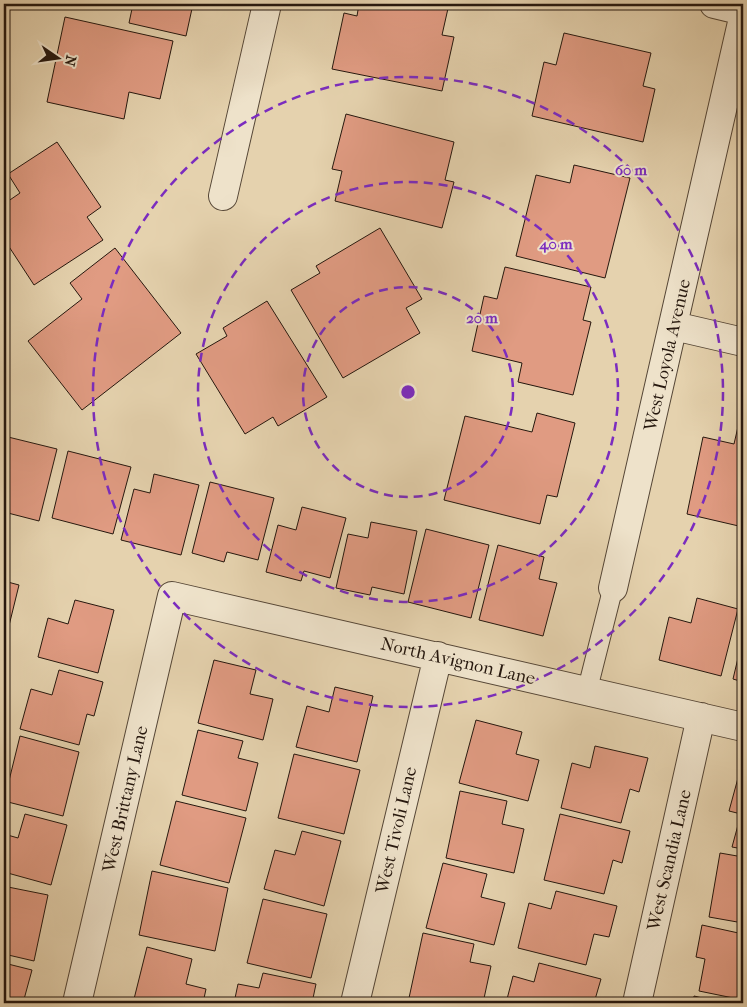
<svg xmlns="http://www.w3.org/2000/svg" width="747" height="1007" viewBox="0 0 747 1007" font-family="'IM FELL French Canon',serif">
	<rect width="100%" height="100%" fill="#e5d2ae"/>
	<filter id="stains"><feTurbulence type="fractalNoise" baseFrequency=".004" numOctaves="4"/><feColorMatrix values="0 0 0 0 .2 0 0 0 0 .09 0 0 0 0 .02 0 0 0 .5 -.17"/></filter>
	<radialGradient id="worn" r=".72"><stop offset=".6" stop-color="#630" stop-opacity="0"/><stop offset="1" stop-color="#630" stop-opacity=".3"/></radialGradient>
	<path fill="#e09b82" stroke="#25170e" d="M 133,4 L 193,4 L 186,36 L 129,23 Z
		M 359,4 L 449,4 L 442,35 L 454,37 L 442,91 L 332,69 L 344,13 L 357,16 Z
		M 65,17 L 173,41 L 160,99 L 129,92 L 124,119 L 47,102 Z
		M 564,33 L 651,53 L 643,86 L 655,89 L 643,142 L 532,116 L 544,62 L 556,65 Z
		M 346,114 L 454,142 L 445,180 L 454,182 L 442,228 L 335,201 L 342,171 L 332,169 Z
		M 57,142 L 101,207 L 87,217 L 103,240 L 34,285 L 4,239 L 4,204 L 20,193 L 8,174 Z
		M 574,165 L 630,178 L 605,278 L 516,256 L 536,175 L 570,183 Z
		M 380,228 L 422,299 L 406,308 L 420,333 L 343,378 L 291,290 L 320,273 L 316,266 Z
		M 115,248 L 181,333 L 82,410 L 28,341 L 82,299 L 70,283 Z
		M 505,267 L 591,287 L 583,320 L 591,322 L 573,395 L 518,382 L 522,363 L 472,351 L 484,296 L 497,299 Z
		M 267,301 L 327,397 L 278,426 L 273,417 L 245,434 L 196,354 L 227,336 L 223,328 Z
		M 537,413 L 575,423 L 557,497 L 547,495 L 540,524 L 444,500 L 465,416 L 532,432 Z
		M 740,418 L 743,419 L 743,527 L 687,514 L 703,437 L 734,444 Z
		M 4,436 L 57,449 L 39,521 L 4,512 Z
		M 68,451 L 131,467 L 113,534 L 52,518 Z
		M 154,474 L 199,485 L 181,555 L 121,540 L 134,489 L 150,493 Z
		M 210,482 L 274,498 L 258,560 L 227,552 L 224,562 L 192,553 Z
		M 302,507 L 346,518 L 330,578 L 304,571 L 301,581 L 266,572 L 278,525 L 296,530 Z
		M 371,522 L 417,531 L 404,594 L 372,587 L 370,595 L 336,588 L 348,534 L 368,538 Z
		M 426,529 L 489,545 L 471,618 L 408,602 Z
		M 498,545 L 544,557 L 539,579 L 557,583 L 543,636 L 479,620 Z
		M 4,581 L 19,585 L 4,646 Z
		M 697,598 L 738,609 L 721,676 L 659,660 L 669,617 L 691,623 Z
		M 75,600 L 114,610 L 98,673 L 38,657 L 48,618 L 68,624 Z
		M 743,637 L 743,682 L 733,679 Z
		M 214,660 L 256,670 L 250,694 L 273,699 L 263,740 L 198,723 Z
		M 59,670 L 103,682 L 94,716 L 87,714 L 79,745 L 20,729 L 31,689 L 52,695 Z
		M 335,687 L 373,696 L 357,762 L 296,747 L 307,706 L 329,712 Z
		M 476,720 L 522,732 L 516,754 L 539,760 L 528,801 L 459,783 Z
		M 198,730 L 243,741 L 238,758 L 258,763 L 246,811 L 182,795 Z
		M 20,736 L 79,752 L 63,816 L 4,801 Z
		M 595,746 L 648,758 L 639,792 L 630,789 L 621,823 L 561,808 L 572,763 L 590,768 Z
		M 294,754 L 360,770 L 344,834 L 278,818 Z
		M 738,778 L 743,780 L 743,849 L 732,847 L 741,814 L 729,811 Z
		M 460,791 L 507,801 L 502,824 L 524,829 L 514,873 L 446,858 Z
		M 176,801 L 246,818 L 229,883 L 160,865 Z
		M 25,814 L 67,825 L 51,885 L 4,872 L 4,834 L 18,838 Z
		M 560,814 L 630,831 L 622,863 L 613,860 L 604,894 L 544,880 Z
		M 302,831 L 341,841 L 324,906 L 264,889 L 275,850 L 295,855 Z
		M 720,853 L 743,857 L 743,923 L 709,917 Z
		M 443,863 L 487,874 L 481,897 L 505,903 L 494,945 L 426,928 Z
		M 152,871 L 228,888 L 215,951 L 139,935 Z
		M 8,887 L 48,895 L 34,961 L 4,954 L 4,905 Z
		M 556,891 L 617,906 L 609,937 L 594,934 L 586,965 L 518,948 L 529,903 L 551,909 Z
		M 263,899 L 327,914 L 311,978 L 247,963 Z
		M 702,925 L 743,934 L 743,1000 L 699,991 L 705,959 L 696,957 Z
		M 423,933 L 474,944 L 470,962 L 491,966 L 483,1003 L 434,1003 L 409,998 Z
		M 147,947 L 192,959 L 186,984 L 206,989 L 203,1003 L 133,1003 Z
		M 4,963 L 32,970 L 23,1003 L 4,1003 Z
		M 539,963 L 601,979 L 594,1003 L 506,1003 L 513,976 L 534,982 Z
		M 263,973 L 316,984 L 312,1003 L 234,1003 L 238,984 L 259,988 Z
		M 694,996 L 723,1003 L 693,1003 Z"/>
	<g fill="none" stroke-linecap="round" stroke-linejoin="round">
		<g stroke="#554636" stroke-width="21">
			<path id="lane" d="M 587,691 L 613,588"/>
		</g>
		<g stroke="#554636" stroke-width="30">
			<path id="street" d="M 714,4 L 743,11
				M 223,196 L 267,4
				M 674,326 L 743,342
				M 613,588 L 743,18
				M 77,1003 L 172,596 L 743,727
				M 355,1003 L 438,656
				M 637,1003 L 701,717"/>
		</g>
		<use href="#lane" stroke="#eee2ca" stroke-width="19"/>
		<use href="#street" stroke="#eee2ca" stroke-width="28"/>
	</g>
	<g fill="none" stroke="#7b2cbf" stroke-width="2.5" stroke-dasharray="9 6">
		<circle cx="408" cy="392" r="105"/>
		<circle cx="408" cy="392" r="210"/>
		<circle cx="408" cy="392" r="315"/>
	</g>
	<g text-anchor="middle" stroke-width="4" stroke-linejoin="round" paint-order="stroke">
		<g font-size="18" fill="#25170e" stroke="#eee2ca">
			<text transform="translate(667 355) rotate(-77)" y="6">West Loyola Avenue</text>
			<text transform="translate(458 661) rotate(13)" y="6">North Avignon Lane</text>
			<text transform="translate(125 799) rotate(-77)" y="6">West Brittany Lane</text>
			<text transform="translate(396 830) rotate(-77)" y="6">West Tivoli Lane</text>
			<text transform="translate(669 860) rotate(-77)" y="6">West Scandia Lane</text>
		</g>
	</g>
	<circle cx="408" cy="392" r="8" fill="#7b2cbf" stroke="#eee2ca" stroke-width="2.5"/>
	<g font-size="15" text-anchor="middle" font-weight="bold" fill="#7b2cbf" stroke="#eee2ca" stroke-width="4" stroke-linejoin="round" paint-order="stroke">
		<text x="631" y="175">60 m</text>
		<text x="556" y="249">40 m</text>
		<text x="482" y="323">20 m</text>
	</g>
	<rect width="747" height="1007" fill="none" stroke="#e5d2ae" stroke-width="20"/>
	<rect x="5" y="5" width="737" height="997" fill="none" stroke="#25170e" stroke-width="2.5"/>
	<rect x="10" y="10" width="727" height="987" fill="none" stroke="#25170e"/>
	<g transform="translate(58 58) rotate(103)" stroke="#eee2ca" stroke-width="4" paint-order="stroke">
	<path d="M0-4L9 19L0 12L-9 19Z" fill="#25170e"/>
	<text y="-8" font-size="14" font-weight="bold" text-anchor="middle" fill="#25170e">N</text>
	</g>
	<rect width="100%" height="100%" filter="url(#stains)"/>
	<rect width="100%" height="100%" fill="url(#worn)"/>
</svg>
